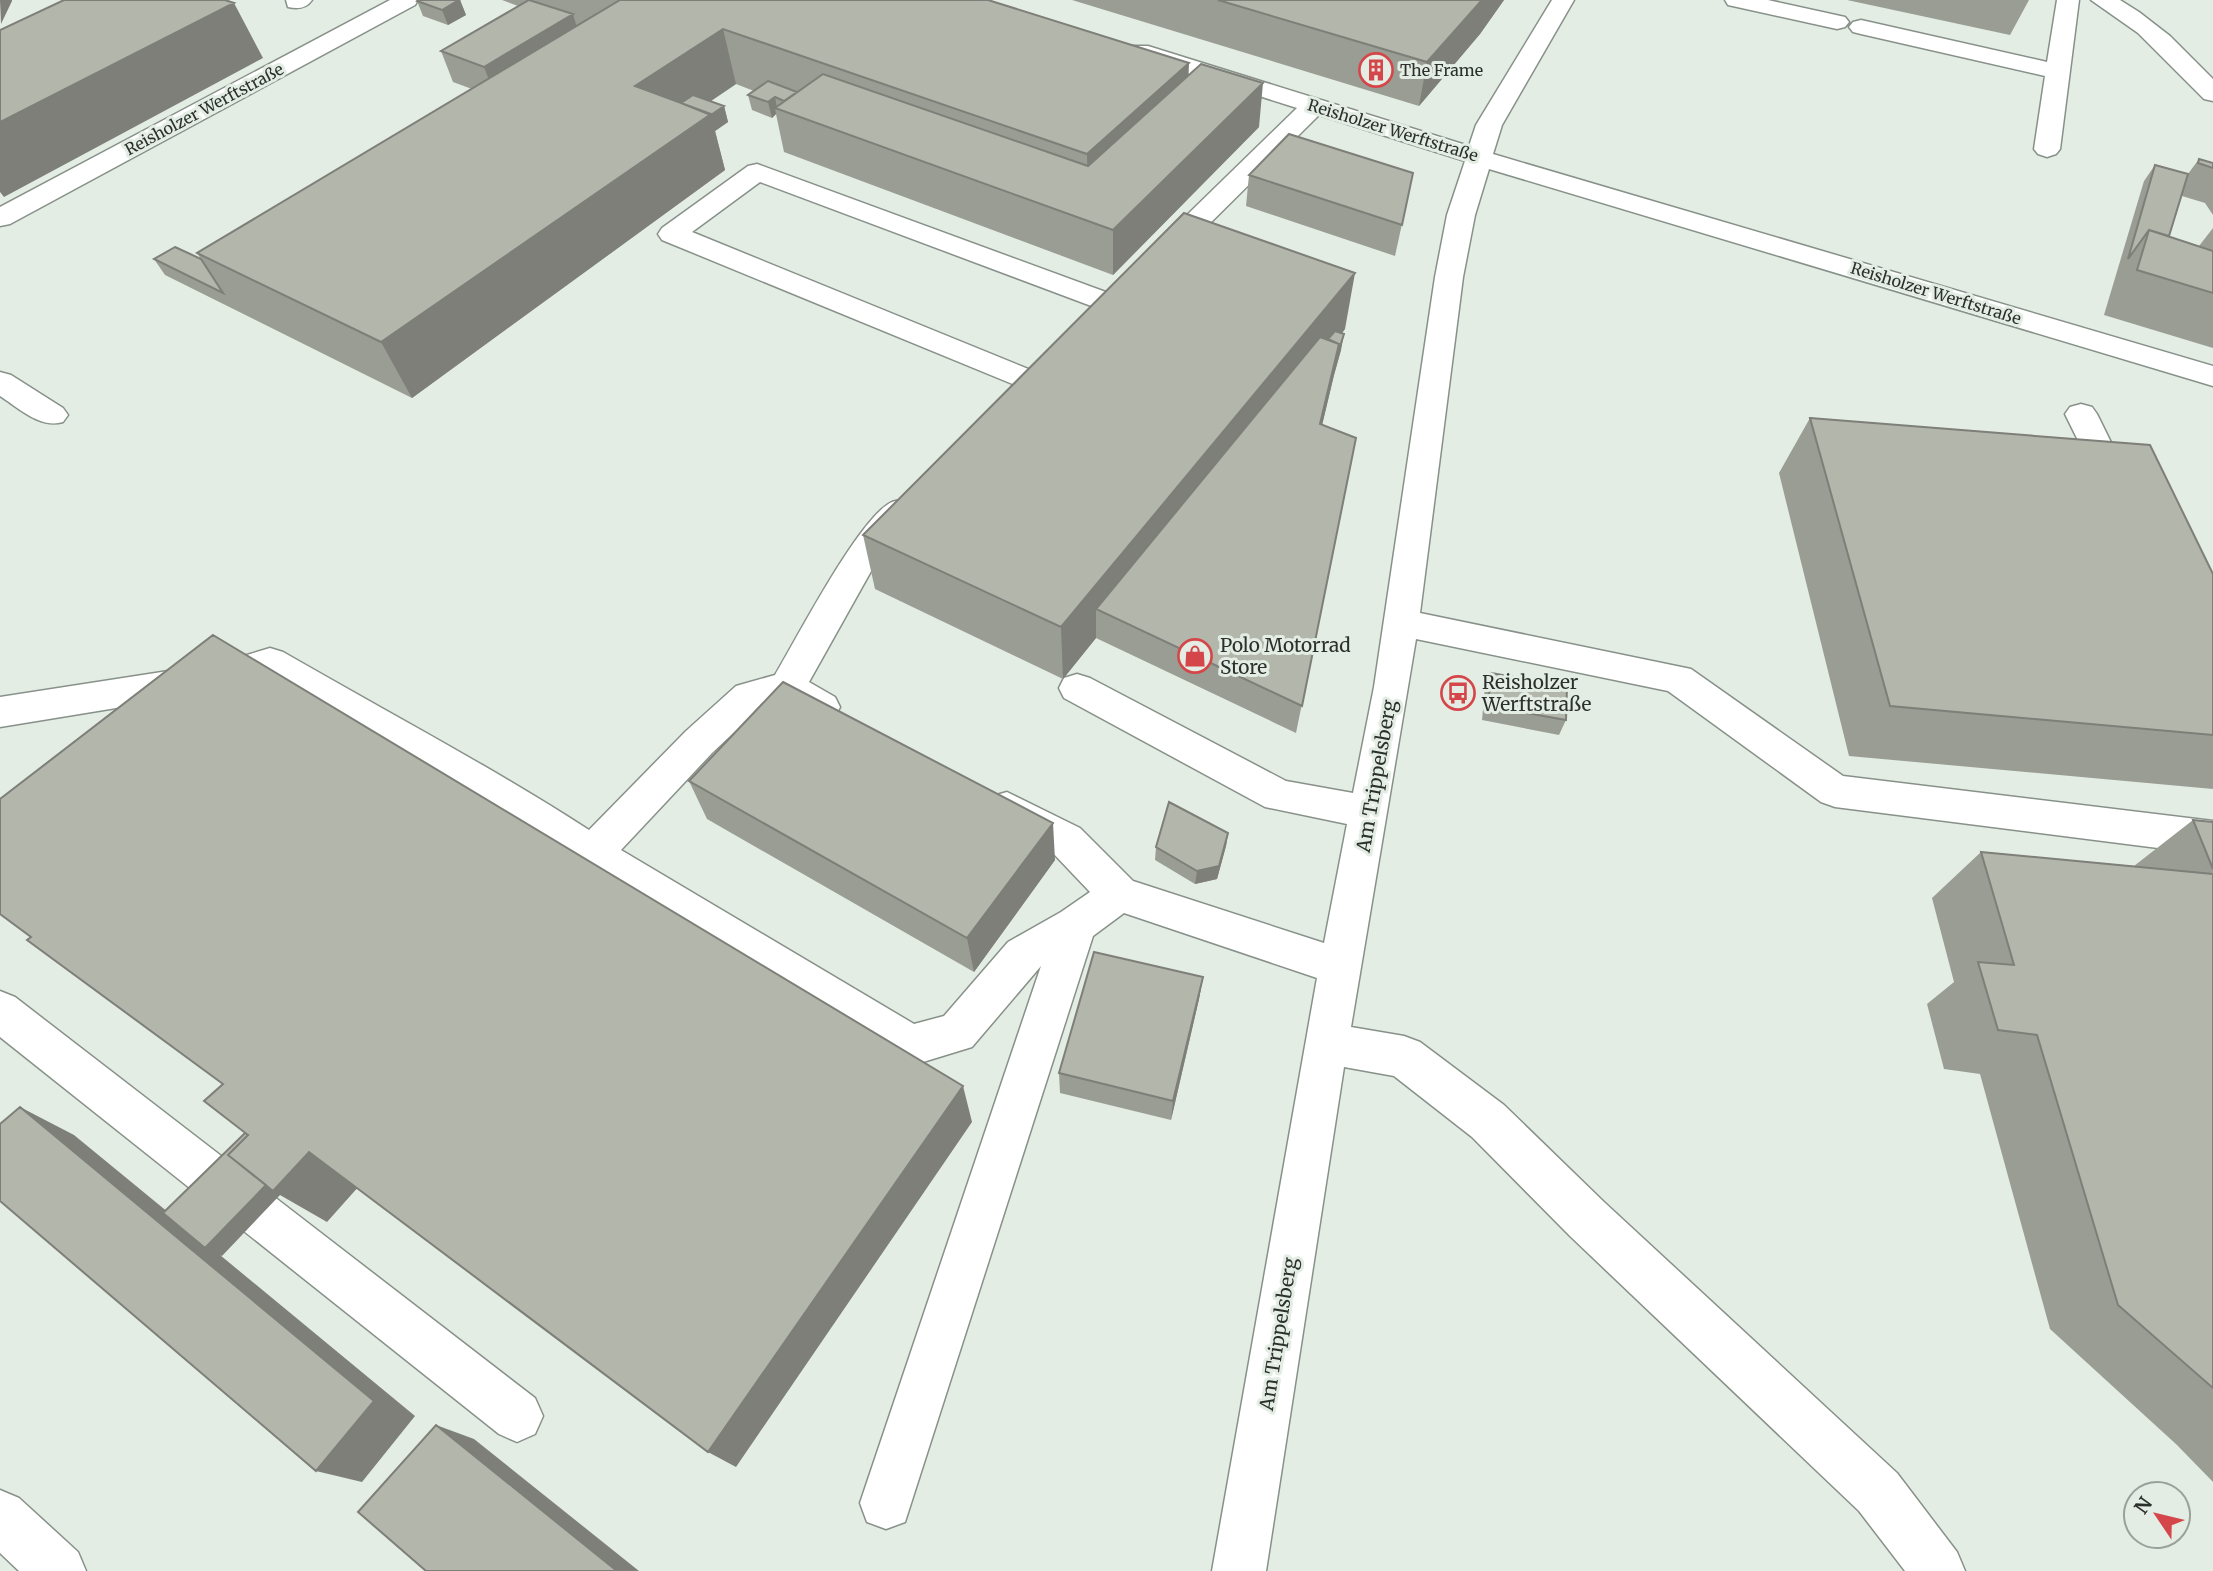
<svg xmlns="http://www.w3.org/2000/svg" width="2213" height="1571" viewBox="0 0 2213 1571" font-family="Merriweather,serif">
	<rect width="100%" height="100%" fill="#e3ede4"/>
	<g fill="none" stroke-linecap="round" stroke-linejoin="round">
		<g stroke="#889189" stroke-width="3">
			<path id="minor" d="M 286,0 L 312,0 C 306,9 297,9 288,7 Z
				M 390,0 L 418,0 L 415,5 L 10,224 L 0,226 L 0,207 Z
				M 1552,0 L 1574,0 L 1502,125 L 1493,154 L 2213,366 L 2213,386 L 1489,169 L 1475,215 L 1463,277 L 1420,613 L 1691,669 L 1843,776 L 2213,821 L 2213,855 L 1835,807 L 1821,802 L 1668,691 L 1416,639 L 1351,1027 L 1404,1036 L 1420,1042 L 1504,1105 L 1604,1202 L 1897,1473 L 1957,1552 L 1965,1571 L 1905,1571 L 1859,1511 L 1570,1236 L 1472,1137 L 1394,1076 L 1344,1067 L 1266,1571 L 1212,1571 L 1317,978 L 1124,913 L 1093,936 L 905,1522 L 886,1529 L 867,1522 L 860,1503 L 1041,966 L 972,1047 L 910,1066 L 895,1060 L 578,865 L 488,805 L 436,778 L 266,677 L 220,691 L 0,727 L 0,697 L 220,663 L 270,648 L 283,652 C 385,711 490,766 589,830 L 686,731 L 736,686 L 775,675 C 796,640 860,516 892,502 C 900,499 905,500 913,503 L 918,511 L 884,548 L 809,682 L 835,697 L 840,707 L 835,717 L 822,722 L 783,702 L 760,708 L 712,753 L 621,850 L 914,1024 L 944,1016 L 1008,942 L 1061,912 L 1090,892 L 1052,852 L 993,820 L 988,808 L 993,796 L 1007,792 L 1080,828 L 1133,881 L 1324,943 L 1347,824 L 1265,807 L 1064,698 L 1059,688 L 1064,678 L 1077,674 L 1090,678 L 1286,781 L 1353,793 L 1374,687 L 1435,277 L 1447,215 L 1465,161 L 1319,115 L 1171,262 L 1161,264 L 1151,262 L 1147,256 L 1151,250 L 1297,108 L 1132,56 L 1128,51 L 1132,46 L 1148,46 L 1469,146 L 1476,125 Z
				M 1725,0 L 1768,0 L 1845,17 L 1849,22 L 1845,27 L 1837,29 L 1728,5 Z
				M 2057,0 L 2079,0 L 2060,149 L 2056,154 L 2047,157 L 2038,154 L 2034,149 L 2045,76 L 1861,34 L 1853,32 L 1849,27 L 1853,22 L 1861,20 L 2047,62 Z
				M 2091,0 L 2120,0 L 2139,12 L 2170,36 L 2213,79 L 2213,101 L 2204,99 L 2138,33 Z
				M 757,164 L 1122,298 L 1126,304 L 1122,310 L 1112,313 L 1102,310 L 760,182 L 692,232 L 1043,375 L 1047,382 L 1043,389 L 1032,392 L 662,240 L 658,234 L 662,228 L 748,166 Z
				M 0,372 L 11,375 L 63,408 L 68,415 L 63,422 C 40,429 19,408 0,396 Z
				M 2081,404 L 2092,407 L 2097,414 L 2134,489 L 2130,497 L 2118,500 L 2106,497 L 2102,489 L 2065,414 L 2070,407 Z
				M 0,991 L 15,997 L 535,1398 L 543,1416 L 535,1434 L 517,1442 L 499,1434 L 0,1037 Z
				M 0,1490 L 19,1498 L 78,1552 L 86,1571 L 19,1571 L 0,1553 Z"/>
		</g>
		<use href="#minor" fill="#fff" fill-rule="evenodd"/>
	</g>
	<path fill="#9a9d93" d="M 418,0 L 460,0 L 466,15 L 448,25 L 423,16 L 417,1 Z
		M 502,0 L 988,0 L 1189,74 L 1259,127 L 1113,275 L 784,152 L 776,114 L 772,118 L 752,110 L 748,95 L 754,91 L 736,84 L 711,101 L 724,106 L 728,122 L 715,131 L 725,170 L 412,398 L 165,275 L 154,259 L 201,259 L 197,253 L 472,89 L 453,82 L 441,51 L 518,6 Z
		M 1072,0 L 1504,0 L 1480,34 L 1419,106 Z
		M 1847,0 L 2029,0 L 2010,35 Z
		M 2199,159 L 2213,163 L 2213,215 L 2205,203 L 2182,196 L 2169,236 L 2199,246 L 2213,228 L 2213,348 L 2104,315 L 2144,181 L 2155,165 L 2188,174 Z
		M 1413,173 L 1395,256 L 1246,206 L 1249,175 Z
		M 1345,329 L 1342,333 L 1341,350 L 1334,375 L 1322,425 L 1356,438 L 1296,733 L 1096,638 L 1063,679 L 875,589 L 863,535 Z
		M 1810,418 L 2213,574 L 2213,789 L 1849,756 L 1779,473 Z
		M 1491,673 L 1566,720 L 1559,735 L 1482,720 L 1485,687 Z
		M 689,781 L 1055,860 L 974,972 L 707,819 Z
		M 2193,820 L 2213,822 L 2213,1482 L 2177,1445 L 2050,1329 L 1980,1074 L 1944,1069 L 1927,1004 L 1954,982 L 1932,898 L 1981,852 L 2134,866 Z
		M 1228,833 L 1226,846 L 1217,879 L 1195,884 L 1155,860 L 1156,847 Z
		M 1203,977 L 1199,999 L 1171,1120 L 1060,1093 L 1059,1073 Z"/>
	<path fill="#7d7f78" d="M 0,0 L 12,0 L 12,1 L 1,24 Z
		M 196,0 L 228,0 L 231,5 L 234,3 L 263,58 L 4,197 L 0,192 L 0,122 Z
		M 459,0 L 460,0 L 466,15 L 448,25 L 442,10 Z
		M 1482,0 L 1504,0 L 1480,34 L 1419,106 L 1427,62 Z
		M 573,14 L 582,45 L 496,98 L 484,67 Z
		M 723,29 L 736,84 L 665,132 L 635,86 Z
		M 1189,63 L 1187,118 L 1088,210 L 1087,154 Z
		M 1263,83 L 1259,127 L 1113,275 L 1113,230 Z
		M 775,97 L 777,108 L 775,108 L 776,114 L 772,118 L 768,102 Z
		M 724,106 L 728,122 L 715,131 L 725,170 L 412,398 L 381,342 Z
		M 1355,273 L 1345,329 L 1325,354 L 1096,609 L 1096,638 L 1063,679 L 1061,627 Z
		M 1344,334 L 1341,350 L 1334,375 L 1315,455 L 1320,424 L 1339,344 Z
		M 1053,823 L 1055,860 L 974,972 L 967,938 Z
		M 1228,833 L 1226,846 L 1217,879 L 1195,884 L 1197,871 Z
		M 1203,977 L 1199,999 L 1171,1120 L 1173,1101 Z
		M 963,1086 L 972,1122 L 736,1467 L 708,1452 Z
		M 20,1107 L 74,1135 L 208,1245 L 268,1179 L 309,1152 L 360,1185 L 327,1222 L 280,1195 L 222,1256 L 220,1255 L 415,1416 L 362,1482 L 316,1471 Z
		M 436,1425 L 474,1439 L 639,1571 L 617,1571 Z"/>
	<path fill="#b3b6ab" stroke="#7d7f78" stroke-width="2" d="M 64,0 L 225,0 L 234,3 L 0,122 L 0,30 Z
		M 418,0 L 459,0 L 442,10 L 417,1 Z
		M 529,0 L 573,14 L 484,67 L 441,51 Z
		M 620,0 L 988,0 L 1189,63 L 1087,154 L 723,29 L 635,86 L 711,114 L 381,342 L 197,253 Z
		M 1218,0 L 1482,0 L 1427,62 Z
		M 1201,64 L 1263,83 L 1113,230 L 775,108 L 823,74 L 1088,166 Z
		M 768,81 L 797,92 L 784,101 L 775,97 L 768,102 L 748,95 Z
		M 693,95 L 724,106 L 711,115 L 681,103 Z
		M 1289,134 L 1413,173 L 1402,225 L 1249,175 Z
		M 2199,159 L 2213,163 L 2213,168 L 2198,163 Z
		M 2155,165 L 2188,174 L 2169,236 L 2149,230 L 2128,259 Z
		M 1184,213 L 1355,273 L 1061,627 L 863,535 Z
		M 2149,230 L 2213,251 L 2213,293 L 2137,270 Z
		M 175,247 L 201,259 L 223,293 L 154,259 Z
		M 1335,331 L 1344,334 L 1336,359 L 1339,344 L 1328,339 Z
		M 1320,337 L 1339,344 L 1320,424 L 1356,438 L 1302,706 L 1096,609 Z
		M 1810,418 L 2150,445 L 2213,574 L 2213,735 L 1890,706 Z
		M 213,635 L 963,1086 L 708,1452 L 309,1152 L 273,1191 L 228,1155 L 248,1135 L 204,1101 L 223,1084 L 27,940 L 31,937 L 0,914 L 0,799 Z
		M 1491,673 L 1567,686 L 1566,720 L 1488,706 Z
		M 783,682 L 1053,823 L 967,938 L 689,781 Z
		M 1169,802 L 1228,833 L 1219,866 L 1197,871 L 1156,847 Z
		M 2193,820 L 2213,822 L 2213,869 Z
		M 1981,852 L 2213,874 L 2213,1388 L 2118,1305 L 2037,1035 L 1998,1030 L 1978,962 L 2014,965 Z
		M 1094,952 L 1203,977 L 1173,1101 L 1059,1073 Z
		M 20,1107 L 374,1401 L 316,1471 L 0,1201 L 0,1124 Z
		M 245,1133 L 248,1135 L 228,1155 L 266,1185 L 205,1248 L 163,1213 Z
		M 436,1425 L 617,1571 L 426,1571 L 358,1512 Z"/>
	<defs>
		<g id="building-ring" transform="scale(1.75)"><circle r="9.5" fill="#e3ede4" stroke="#d5464b" stroke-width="1.5"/><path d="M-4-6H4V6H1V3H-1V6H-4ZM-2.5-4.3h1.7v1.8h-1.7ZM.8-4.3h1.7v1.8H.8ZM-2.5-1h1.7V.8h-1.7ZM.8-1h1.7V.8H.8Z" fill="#d5464b"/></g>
		<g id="shop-ring" transform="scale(1.75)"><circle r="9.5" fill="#e3ede4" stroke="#d5464b" stroke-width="1.5"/><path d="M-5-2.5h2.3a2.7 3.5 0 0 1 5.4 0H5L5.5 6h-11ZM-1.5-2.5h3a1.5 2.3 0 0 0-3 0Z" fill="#d5464b"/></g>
		<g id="bus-ring" transform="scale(1.75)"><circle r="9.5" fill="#e3ede4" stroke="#d5464b" stroke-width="1.5"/><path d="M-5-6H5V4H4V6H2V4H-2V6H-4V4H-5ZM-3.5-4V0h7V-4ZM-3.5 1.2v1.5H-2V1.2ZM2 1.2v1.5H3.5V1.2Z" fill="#d5464b"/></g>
	</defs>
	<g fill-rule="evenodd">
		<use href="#building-ring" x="1376" y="70"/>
		<use href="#shop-ring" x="1195" y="656"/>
		<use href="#bus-ring" x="1458" y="693"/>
	</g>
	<g text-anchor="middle" stroke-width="6" stroke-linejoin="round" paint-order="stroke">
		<g font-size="16" fill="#2c302c" stroke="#e3ede4" text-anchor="start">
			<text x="1400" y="76">The Frame</text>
		</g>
		<g font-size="16" fill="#2c302c" stroke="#e3ede4">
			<text transform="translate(204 109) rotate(-28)" y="6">Reisholzer Werftstraße</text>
			<text transform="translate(1393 130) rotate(17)" y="6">Reisholzer Werftstraße</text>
			<text transform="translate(1936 293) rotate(17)" y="6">Reisholzer Werftstraße</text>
		</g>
		<g font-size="19" fill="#2c302c" stroke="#e3ede4" text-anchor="start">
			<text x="1220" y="652">Polo Motorrad<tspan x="1220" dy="22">Store</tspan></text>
			<text x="1482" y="689">Reisholzer<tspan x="1482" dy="22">Werftstraße</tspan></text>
		</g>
		<g font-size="19" fill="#2c302c" stroke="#e3ede4">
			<text transform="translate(1376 776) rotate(-80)" y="7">Am Trippelsberg</text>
			<text transform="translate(1278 1334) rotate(-81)" y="7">Am Trippelsberg</text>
		</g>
	</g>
	<g transform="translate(2157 1515) rotate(305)"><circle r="33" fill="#e3ede4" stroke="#9aa19a" stroke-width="2"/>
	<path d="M0-5L12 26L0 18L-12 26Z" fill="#d5464b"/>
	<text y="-10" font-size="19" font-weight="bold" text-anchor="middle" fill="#2c302c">N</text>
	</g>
</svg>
